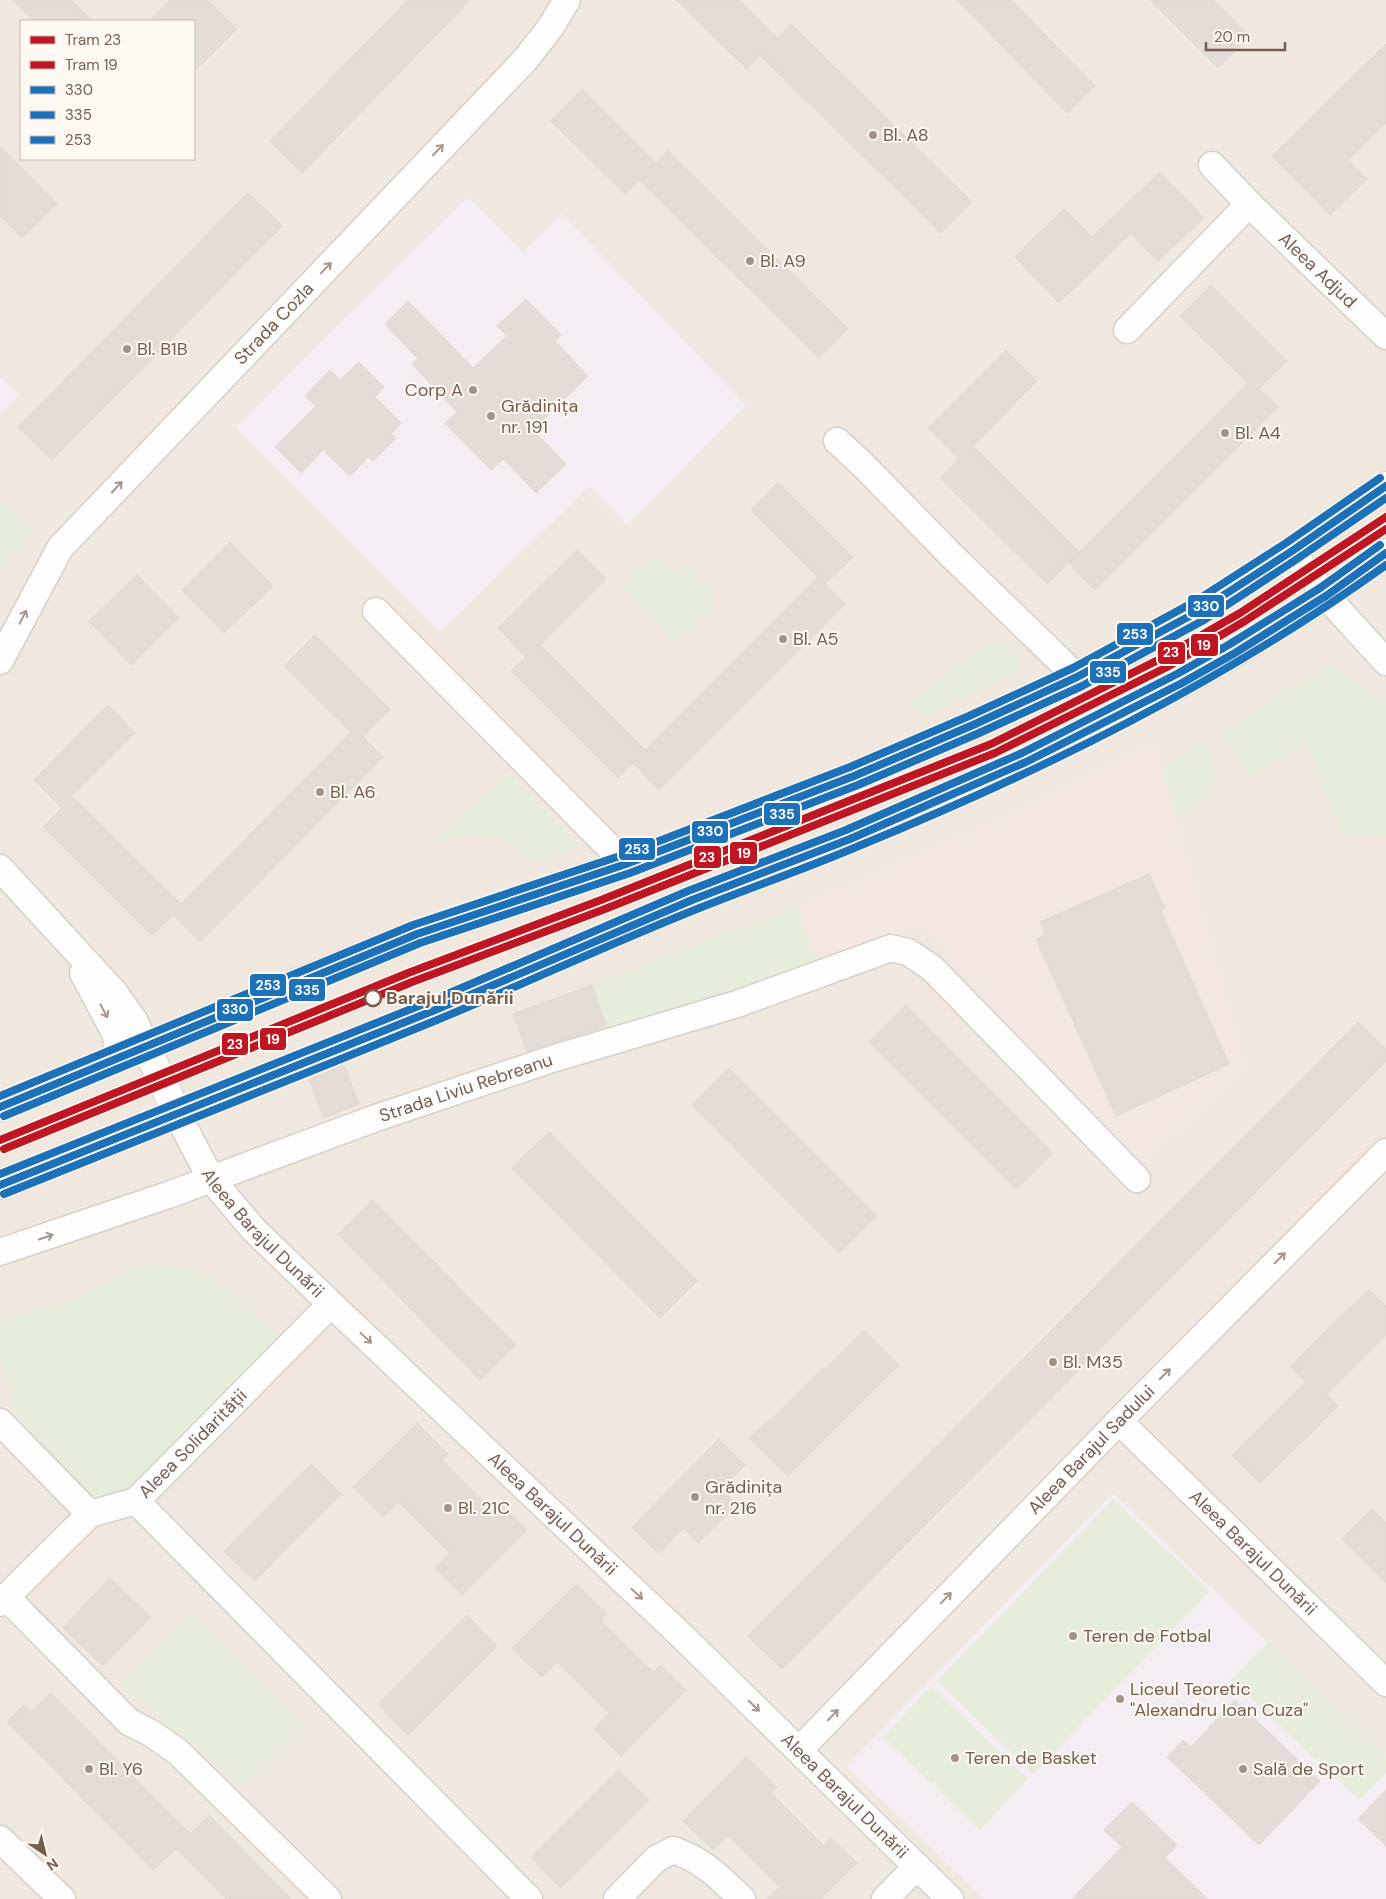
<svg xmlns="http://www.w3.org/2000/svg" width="1386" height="1899" viewBox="0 0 1386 1899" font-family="'DM Sans',sans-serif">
	<rect width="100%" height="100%" fill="#f8f4f0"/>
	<path fill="#f0e7de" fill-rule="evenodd" d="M 0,0 L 1386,0 L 1386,1899 L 0,1899 ZM 21,21 L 194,21 L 194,159 L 21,159 Z"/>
	<path fill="#f4e7e2" d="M 1156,742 L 1175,817 L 1246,1068 L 1146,1161 L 1140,1165 L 991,1015 L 988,1003 L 980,990 L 959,970 L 951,959 L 947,947 L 940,937 L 930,929 L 917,925 L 820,965 L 797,907 L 1024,808 Z"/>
	<path fill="#f5edf4" d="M 468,197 L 523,252 L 562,214 L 746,405 L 627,525 L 589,487 L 440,632 L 235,427 Z
		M 0,377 L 19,395 L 0,414 Z
		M 1113,1493 L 1386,1757 L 1386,1899 L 984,1899 L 846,1766 Z"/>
	<path fill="#e6eedb" d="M 0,499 L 36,533 L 0,568 Z
		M 655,554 L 675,572 L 686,565 L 711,592 L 716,603 L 676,643 L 621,586 Z
		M 996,642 L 1011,651 L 1024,667 L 921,718 L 910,703 L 985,644 Z
		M 1332,664 L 1386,703 L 1386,836 L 1341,833 L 1307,742 L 1249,776 L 1222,731 Z
		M 1199,746 L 1205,747 C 1217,768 1220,788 1200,804 C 1193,810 1183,813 1175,817 L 1163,768 Z
		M 509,772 L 582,845 L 537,862 C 518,847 496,832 470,835 C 458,835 446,840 435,842 Z
		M 797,907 L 820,965 L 611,1039 L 592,985 Z
		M 158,1264 L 190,1270 L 215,1278 L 281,1338 L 134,1490 L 94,1506 L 9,1421 L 14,1416 L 13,1396 L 0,1357 L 0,1320 C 27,1312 61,1306 86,1293 C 109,1281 132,1267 158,1264 Z
		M 1113,1499 L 1210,1591 L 1033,1774 L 937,1681 Z
		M 191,1610 L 304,1724 L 241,1787 L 183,1734 L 165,1723 L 119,1684 Z
		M 1268,1642 L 1386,1757 L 1386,1773 L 1359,1800 L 1231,1680 Z
		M 931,1686 L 1028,1779 L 980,1830 L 883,1737 Z"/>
	<path fill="#e4ddd7" stroke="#e0d8d2" d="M 13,0 L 71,0 L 92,21 L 34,21 Z
		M 170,0 L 208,0 L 237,29 L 194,72 L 194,21 L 149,21 Z
		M 408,0 L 470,0 L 302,173 L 270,141 Z
		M 676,0 L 739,0 L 778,38 L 791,24 L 972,202 L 941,233 L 760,55 L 747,69 Z
		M 957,0 L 1011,0 L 1095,86 L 1067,113 Z
		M 1150,0 L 1213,0 L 1250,36 L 1218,68 Z
		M 1386,44 L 1386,123 L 1348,160 L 1367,179 L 1330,215 L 1272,156 Z
		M 582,89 L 656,163 L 668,151 L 848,329 L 819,358 L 639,180 L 625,194 L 551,121 Z
		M 0,146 L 57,204 L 22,238 L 0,216 Z
		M 1160,172 L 1204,218 L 1158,261 L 1131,233 L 1059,303 L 1015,257 L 1064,209 L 1092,237 Z
		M 248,193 L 282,226 L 52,460 L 18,427 Z
		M 1211,285 L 1287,361 L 1259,389 L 1278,407 L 1095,590 L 1069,563 L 1248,383 L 1180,316 Z
		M 526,299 L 561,335 L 555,341 L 588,376 L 533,430 L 566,464 L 536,493 L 503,459 L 491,470 L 445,423 L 457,412 L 412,364 L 418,359 L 385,324 L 408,301 L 473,368 L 507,336 L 497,326 Z
		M 1006,350 L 1037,381 L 973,446 L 1079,552 L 1047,584 L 940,478 L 959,459 L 928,428 Z
		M 359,362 L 384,387 L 375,397 L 401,423 L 391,434 L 396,438 L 373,461 L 368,457 L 350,476 L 323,450 L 301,473 L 275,447 L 316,406 L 305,396 L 330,370 L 340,380 Z
		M 778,482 L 853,557 L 825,584 L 751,510 Z
		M 230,542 L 273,586 L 224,633 L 182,590 Z
		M 577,550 L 606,579 L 540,645 L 645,750 L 818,577 L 845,604 L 659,790 L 633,763 L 618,778 L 511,671 L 526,657 L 498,628 Z
		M 137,575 L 179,618 L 131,665 L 89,621 Z
		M 315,635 L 390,709 L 363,737 L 383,757 L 200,942 L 173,915 L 152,936 L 43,827 L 73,797 L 181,904 L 351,732 L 284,666 Z
		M 108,705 L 135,733 L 61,807 L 34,780 Z
		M 1149,874 L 1165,909 L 1161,911 L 1229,1064 L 1116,1116 L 1036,939 L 1046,934 L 1040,922 Z
		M 592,985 L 606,1026 L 527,1051 L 513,1014 Z
		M 906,1005 L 1053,1153 L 1016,1189 L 869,1042 Z
		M 1358,1022 L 1386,1049 L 1386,1061 L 782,1669 L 748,1636 Z
		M 344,1065 L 359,1104 L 324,1118 L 309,1079 Z
		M 729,1068 L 877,1216 L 839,1253 L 692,1105 Z
		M 549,1132 L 697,1281 L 660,1318 L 512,1168 Z
		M 373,1200 L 516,1345 L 480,1380 L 338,1234 Z
		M 1369,1289 L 1386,1306 L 1386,1335 L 1327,1394 L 1338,1406 L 1260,1483 L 1232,1455 L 1306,1382 L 1290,1367 Z
		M 864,1330 L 899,1365 L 788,1476 L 749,1438 L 770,1419 L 771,1420 L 823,1368 L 824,1370 Z
		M 417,1423 L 448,1454 L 442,1460 L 494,1512 L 502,1505 L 527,1530 L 462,1595 L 435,1568 L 450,1553 L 399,1502 L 383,1517 L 353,1487 Z
		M 719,1439 L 745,1465 L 721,1489 L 737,1505 L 698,1543 L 683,1528 L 659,1554 L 632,1527 Z
		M 311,1464 L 341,1494 L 255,1581 L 224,1551 Z
		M 1372,1509 L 1386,1523 L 1386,1583 L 1342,1539 Z
		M 110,1578 L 151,1617 L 103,1666 L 63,1628 Z
		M 576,1584 L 607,1614 L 601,1621 L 653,1672 L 661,1665 L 686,1690 L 621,1756 L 594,1729 L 609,1713 L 557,1662 L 542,1677 L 512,1648 Z
		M 467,1615 L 497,1646 L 408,1735 L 378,1704 Z
		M 51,1693 L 190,1834 L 209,1815 L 291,1899 L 226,1899 L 176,1848 L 153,1870 L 7,1722 L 24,1705 L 31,1712 Z
		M 1235,1700 L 1320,1781 L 1259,1845 L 1167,1757 L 1183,1740 L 1191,1747 Z
		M 746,1757 L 777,1787 L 771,1793 L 824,1846 L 831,1838 L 857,1863 L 821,1899 L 767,1899 L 780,1887 L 728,1835 L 713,1850 L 683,1821 Z
		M 618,1770 L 649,1800 L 561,1888 L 531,1857 Z
		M 1386,1790 L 1386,1846 L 1358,1819 Z
		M 1132,1802 L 1177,1845 L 1165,1858 L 1208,1899 L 1072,1899 L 1122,1847 L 1104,1830 Z"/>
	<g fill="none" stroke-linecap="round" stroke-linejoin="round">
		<g stroke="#d5d0cb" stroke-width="29">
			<g id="minor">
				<path id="s1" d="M 1212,165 L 1249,204 L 1386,336"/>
				<path d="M 1127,330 L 1249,204"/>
				<path d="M 837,441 L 862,464 L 952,556 L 1077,677"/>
				<path d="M 1292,551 L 1326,596 L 1386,662"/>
				<path d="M 376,611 L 626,864"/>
				<path id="s2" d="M 0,661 L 60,548 L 525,60 L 550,28 L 567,0"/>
				<path d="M 0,868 L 114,992 L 134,1020 L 146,1046"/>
				<path d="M 83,973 L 116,1035 L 118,1058"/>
				<path id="s3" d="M 177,1114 L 211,1179 L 254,1230 L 331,1304 L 685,1639 L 950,1899"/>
				<path id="s4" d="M 0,1252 L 171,1194 L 376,1118 L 552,1059 L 737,1004 L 891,948 L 908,952 L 932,968 L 1137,1179"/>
				<path id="s5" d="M 1119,1421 L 1386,1683"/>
				<path d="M 0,1422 L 90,1514"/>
				<path d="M 136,1501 L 529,1899"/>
				<path d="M 6,1597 L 129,1722 L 151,1733 L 178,1752 L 328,1899"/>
				<path id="s6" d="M 0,1603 L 90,1514 L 136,1501 L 331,1304"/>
				<path id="s7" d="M 799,1750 L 1119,1421 L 1386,1152"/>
				<path d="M 0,1839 L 62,1899"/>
				<path d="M 617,1899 L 656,1859 L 673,1850 C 703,1860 719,1877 742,1899"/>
				<path d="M 885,1899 L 917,1866"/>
			</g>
		</g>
		<g stroke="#d5d0cb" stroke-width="30">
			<path id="tertiary" d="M 146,1046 L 177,1114
				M 0,1107 L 306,979 L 417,934 L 626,864 L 854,776 L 973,725 L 1077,677 L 1135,647 L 1199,611 L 1292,551 L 1386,486
				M 0,1185 L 435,1010 L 692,900 L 850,839 L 1026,762 L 1182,683 L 1235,653 L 1326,596 L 1386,553"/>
		</g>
		<use href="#minor" stroke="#fefdfd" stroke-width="26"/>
		<use href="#tertiary" stroke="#fefdfd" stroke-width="28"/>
		<g stroke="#fef9f2" stroke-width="11">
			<path id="bus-1" d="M 0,1107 L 417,934 L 626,864 L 854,776 L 973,725 L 1077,677 L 1199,611 L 1292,551 L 1386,486
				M 0,1185 L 435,1010 L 692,900 L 850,839 L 1026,762 L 1182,683 L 1235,653 L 1326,596 L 1386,553"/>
		</g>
		<g stroke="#fef9f2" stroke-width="11">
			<path id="bus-2" d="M 4,1116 L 420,943 L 630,873 L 858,785 L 977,734 L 1082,686 L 1204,620 L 1297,559 L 1386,498
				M 4,1194 C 148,1136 293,1079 437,1020 C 524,984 609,944 697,909 C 749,888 802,870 854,848 C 1040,772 1222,683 1386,565"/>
		</g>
		<g stroke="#fef9f2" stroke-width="11">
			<path id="bus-3" d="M 0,1096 L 413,925 L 623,855 L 850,767 L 969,716 L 1073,668 L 1194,602 L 1286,543 L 1380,478
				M 0,1174 L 431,1001 L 688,891 L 846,830 L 1022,753 L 1177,674 L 1230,644 L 1320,588 L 1380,545"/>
		</g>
		<use href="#bus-1" stroke="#1d71b8" stroke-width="8"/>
		<use href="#bus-2" stroke="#1d71b8" stroke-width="8"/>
		<use href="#bus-3" stroke="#1d71b8" stroke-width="8"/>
		<g stroke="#fef9f2" stroke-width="11">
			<path id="tram-1" d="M 0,1140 L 408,973 L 601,900 L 991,744 L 1162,658 L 1240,613 L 1386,517"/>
		</g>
		<g stroke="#fef9f2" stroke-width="11">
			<path id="tram-2" d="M 4,1149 L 412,982 L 605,909 L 995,753 L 1167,667 L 1245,621 L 1386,529"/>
		</g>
		<use href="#tram-1" stroke="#be1622" stroke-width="8"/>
		<use href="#tram-2" stroke="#be1622" stroke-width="8"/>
	</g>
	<defs><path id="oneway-shaft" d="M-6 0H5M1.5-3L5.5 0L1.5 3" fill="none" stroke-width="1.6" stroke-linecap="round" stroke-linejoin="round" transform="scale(1.25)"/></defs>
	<g stroke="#a5958d">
		<use href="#oneway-shaft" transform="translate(438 150) rotate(-46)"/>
		<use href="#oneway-shaft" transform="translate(326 268) rotate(-46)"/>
		<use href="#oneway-shaft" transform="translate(117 487) rotate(-47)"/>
		<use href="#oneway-shaft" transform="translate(23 617) rotate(-62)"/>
		<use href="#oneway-shaft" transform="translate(104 1011) rotate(62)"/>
		<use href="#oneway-shaft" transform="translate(46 1237) rotate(-19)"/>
		<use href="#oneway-shaft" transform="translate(1280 1258) rotate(-45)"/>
		<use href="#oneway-shaft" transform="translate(366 1338) rotate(43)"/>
		<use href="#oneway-shaft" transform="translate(1165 1374) rotate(-45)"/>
		<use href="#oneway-shaft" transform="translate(637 1594) rotate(43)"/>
		<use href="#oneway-shaft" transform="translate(946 1598) rotate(-46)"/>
		<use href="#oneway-shaft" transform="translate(754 1706) rotate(44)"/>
		<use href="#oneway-shaft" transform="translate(833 1715) rotate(-46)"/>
	</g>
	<g fill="#a39288" stroke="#fef9f2" stroke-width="2">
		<circle cx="873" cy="135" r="5"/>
		<circle cx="750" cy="261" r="5"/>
		<circle cx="127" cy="349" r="5"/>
		<circle cx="473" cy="390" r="5"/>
		<circle cx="491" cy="416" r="5"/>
		<circle cx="1225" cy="433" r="5"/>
		<circle cx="783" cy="639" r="5"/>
		<circle cx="320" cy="792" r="5"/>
		<circle cx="1053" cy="1362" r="5"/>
		<circle cx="695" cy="1497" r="5"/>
		<circle cx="448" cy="1508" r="5"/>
		<circle cx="1073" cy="1636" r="5"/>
		<circle cx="1120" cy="1699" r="5"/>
		<circle cx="955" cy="1758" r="5"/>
		<circle cx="89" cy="1769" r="5"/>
		<circle cx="1243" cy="1769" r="5"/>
	</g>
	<circle fill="#fef9f2" stroke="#755d50" stroke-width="2.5" cx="373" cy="998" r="8"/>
	<g text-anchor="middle" stroke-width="4" stroke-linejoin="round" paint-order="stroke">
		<g font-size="18" fill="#755d50" stroke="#fef9f2" text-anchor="start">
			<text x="883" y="141">Bl. A8</text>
			<text x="760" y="267">Bl. A9</text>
			<text x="137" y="355">Bl. B1B</text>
			<text x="463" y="396" text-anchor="end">Corp A</text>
			<text x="501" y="412">Grădinița<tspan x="501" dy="21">nr. 191</tspan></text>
			<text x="1235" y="439">Bl. A4</text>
			<text x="793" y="645">Bl. A5</text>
			<text x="330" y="798">Bl. A6</text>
			<text x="1063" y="1368">Bl. M35</text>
			<text x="705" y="1493">Grădinița<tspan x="705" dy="21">nr. 216</tspan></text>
			<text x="458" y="1514">Bl. 21C</text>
			<text x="1083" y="1642">Teren de Fotbal</text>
			<text x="1130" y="1695">Liceul Teoretic<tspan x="1130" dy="21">"Alexandru Ioan Cuza"</tspan></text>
			<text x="965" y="1764">Teren de Basket</text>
			<text x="99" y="1775">Bl. Y6</text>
			<text x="1253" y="1775">Sală de Sport</text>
		</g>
		<g font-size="18" fill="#755d50" stroke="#fef9f2">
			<text dy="6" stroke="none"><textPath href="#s1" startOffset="149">Aleea Adjud</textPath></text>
			<text dy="6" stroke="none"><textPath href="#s2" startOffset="438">Strada Cozla</textPath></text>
			<text dy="6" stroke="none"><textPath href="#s4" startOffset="494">Strada Liviu Rebreanu</textPath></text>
			<text dy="6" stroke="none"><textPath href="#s3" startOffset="148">Aleea Barajul Dunării</textPath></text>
			<text dy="6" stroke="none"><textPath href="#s6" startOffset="255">Aleea Solidarității</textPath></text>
			<text dy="6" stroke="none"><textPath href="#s7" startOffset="419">Aleea Barajul Sadului</textPath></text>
			<text dy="6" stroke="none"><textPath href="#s3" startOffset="552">Aleea Barajul Dunării</textPath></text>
			<text dy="6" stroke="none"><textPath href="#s5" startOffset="188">Aleea Barajul Dunării</textPath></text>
			<text dy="6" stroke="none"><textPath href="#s3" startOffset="958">Aleea Barajul Dunării</textPath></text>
		</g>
		<g font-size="18" font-weight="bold" fill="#755d50" stroke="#fef9f2" text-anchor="start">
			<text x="386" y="1004">Barajul Dunării</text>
		</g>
	</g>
	<g stroke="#fef9f2" stroke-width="2">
		<rect x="1187" y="594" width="38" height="24" rx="5" fill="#1d71b8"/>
		<rect x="1116" y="622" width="38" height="24" rx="5" fill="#1d71b8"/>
		<rect x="1190" y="633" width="29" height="24" rx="5" fill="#be1622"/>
		<rect x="1157" y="641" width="29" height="24" rx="5" fill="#be1622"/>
		<rect x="1089" y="660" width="38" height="24" rx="5" fill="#1d71b8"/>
		<rect x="763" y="802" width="38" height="24" rx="5" fill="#1d71b8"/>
		<rect x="691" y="820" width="38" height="24" rx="5" fill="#1d71b8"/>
		<rect x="618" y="837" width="38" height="24" rx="5" fill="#1d71b8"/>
		<rect x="729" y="841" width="29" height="24" rx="5" fill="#be1622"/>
		<rect x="693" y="845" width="29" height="24" rx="5" fill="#be1622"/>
		<rect x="249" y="973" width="38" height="24" rx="5" fill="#1d71b8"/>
		<rect x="288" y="978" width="38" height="24" rx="5" fill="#1d71b8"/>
		<rect x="216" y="998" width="38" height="24" rx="5" fill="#1d71b8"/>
		<rect x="259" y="1027" width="28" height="24" rx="5" fill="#be1622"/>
		<rect x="221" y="1032" width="28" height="24" rx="5" fill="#be1622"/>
	</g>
	<g font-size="14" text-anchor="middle" font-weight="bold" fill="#fff">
		<text x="1206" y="611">330</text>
		<text x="1135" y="639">253</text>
		<text x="1204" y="650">19</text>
		<text x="1171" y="657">23</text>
		<text x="1108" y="677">335</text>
		<text x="782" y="819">335</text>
		<text x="710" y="836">330</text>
		<text x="637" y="854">253</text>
		<text x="744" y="858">19</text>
		<text x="707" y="862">23</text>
		<text x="268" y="990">253</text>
		<text x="307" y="995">335</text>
		<text x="235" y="1014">330</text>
		<text x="273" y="1044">19</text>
		<text x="235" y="1049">23</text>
	</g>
	<rect x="20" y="20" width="175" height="140" fill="#fef9f2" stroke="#c7bbb1"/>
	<rect x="30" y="36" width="25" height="8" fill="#be1622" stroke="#c7bbb1"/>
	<text x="65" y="45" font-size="15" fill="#755d50">Tram 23</text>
	<rect x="30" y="61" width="25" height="8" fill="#be1622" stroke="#c7bbb1"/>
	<text x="65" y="70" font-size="15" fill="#755d50">Tram 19</text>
	<rect x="30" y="86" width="25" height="8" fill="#1d71b8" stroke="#c7bbb1"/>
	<text x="65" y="95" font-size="15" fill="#755d50">330</text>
	<rect x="30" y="111" width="25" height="8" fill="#1d71b8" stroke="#c7bbb1"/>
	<text x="65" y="120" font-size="15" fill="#755d50">335</text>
	<rect x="30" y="136" width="25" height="8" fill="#1d71b8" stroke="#c7bbb1"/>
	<text x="65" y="145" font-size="15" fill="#755d50">253</text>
	<g transform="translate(45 1854) rotate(145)" stroke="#fef9f2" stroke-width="4" paint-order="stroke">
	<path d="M0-4L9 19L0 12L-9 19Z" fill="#755d50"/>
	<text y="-8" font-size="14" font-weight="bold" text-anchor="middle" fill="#755d50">N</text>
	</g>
	<path d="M1206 42v8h79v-8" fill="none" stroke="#755d50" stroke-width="2.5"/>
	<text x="1214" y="42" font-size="15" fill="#755d50" stroke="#fef9f2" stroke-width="4" paint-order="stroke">20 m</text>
</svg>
